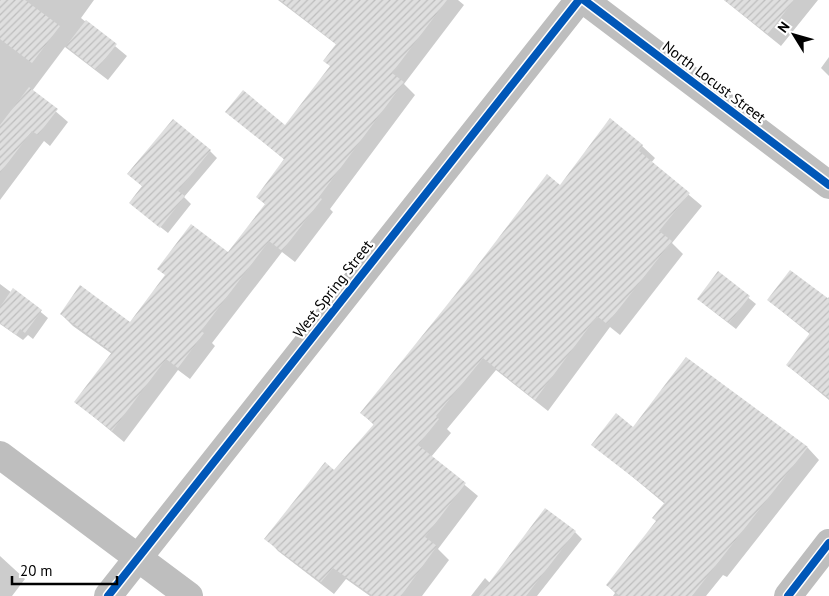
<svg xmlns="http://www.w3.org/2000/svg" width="829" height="596" viewBox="0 0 829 596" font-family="'PT Sans',sans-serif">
	<defs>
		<pattern id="building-hatch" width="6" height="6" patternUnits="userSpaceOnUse" patternTransform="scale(1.25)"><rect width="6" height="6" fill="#dfdfdf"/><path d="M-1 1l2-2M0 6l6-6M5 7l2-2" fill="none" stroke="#bebebe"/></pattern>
	</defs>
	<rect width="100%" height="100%" fill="#fff"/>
	<path fill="#0003" d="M 0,0 L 94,0 L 81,18 L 127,56 L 108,80 L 65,47 L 32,91 L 68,122 L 50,146 L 44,141 L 0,200 Z
		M 278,0 L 458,0 L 464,5 L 404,84 L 415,95 L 330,209 L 333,212 L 295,262 L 282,252 L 212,343 L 215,346 L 190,379 L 178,370 L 124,442 L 76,402 L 112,354 L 73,326 L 61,314 L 130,324 L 228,253 L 266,205 L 257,197 L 285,160 L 227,112 L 285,126 L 331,67 L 337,45 Z
		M 724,0 L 818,0 L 781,46 Z
		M 829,57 L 829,76 L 821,68 Z
		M 642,146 L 655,158 L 651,163 L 702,206 L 672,243 L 683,254 L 620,335 L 610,327 L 548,411 L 496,370 L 447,429 L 451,433 L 431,457 L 478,496 L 438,549 L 449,560 L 422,596 L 370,596 L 346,579 L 334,594 L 278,551 L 266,538 L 334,472 L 374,425 L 362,413 L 561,186 Z
		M 210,151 L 217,158 L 184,197 L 191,204 L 168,233 L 130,203 L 143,187 L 129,174 Z
		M 718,273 L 756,304 L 736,329 L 705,305 Z
		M 0,284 L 12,293 L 14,290 L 48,318 L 33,339 L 28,335 L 23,340 L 0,324 Z
		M 829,297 L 829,400 L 787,365 L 811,335 L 768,300 L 827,299 Z
		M 686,358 L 808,448 L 819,460 L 727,577 L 723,575 L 706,596 L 613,596 L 615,593 L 607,585 L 657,521 L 665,504 L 593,444 L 633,429 Z
		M 575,532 L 582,539 L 537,596 L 471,596 L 485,578 L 490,583 Z
		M 0,556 L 25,579 L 12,596 L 0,596 Z"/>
	<path fill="url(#building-hatch)" d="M 0,0 L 25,0 L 60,26 L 32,63 L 0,39 Z
		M 280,0 L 447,0 L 392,73 L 404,82 L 319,197 L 322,199 L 282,251 L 269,241 L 201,331 L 204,333 L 178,368 L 166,359 L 112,431 L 74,402 L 112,352 L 60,314 L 80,285 L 130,322 L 165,275 L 157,269 L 191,224 L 228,252 L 265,204 L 256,197 L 284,159 L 225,112 L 243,90 L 285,125 L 330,66 L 323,61 L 336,44 Z
		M 724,0 L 794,0 L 768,34 Z
		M 86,20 L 117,44 L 96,70 L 66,46 Z
		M 29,87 L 58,109 L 38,135 L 32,131 L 0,173 L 0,125 Z
		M 610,118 L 643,145 L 639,151 L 690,193 L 659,231 L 672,241 L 607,324 L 597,316 L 535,400 L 483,358 L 436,416 L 439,419 L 418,445 L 466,483 L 425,537 L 437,546 L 401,596 L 373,596 L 333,568 L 321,582 L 264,539 L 325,462 L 334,470 L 374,424 L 360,413 L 455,295 L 547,174 L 560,185 Z
		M 173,119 L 211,150 L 178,191 L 185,196 L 160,228 L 129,203 L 142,186 L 127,174 Z
		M 790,270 L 829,299 L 829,398 L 786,365 L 810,333 L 767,300 Z
		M 718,271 L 750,296 L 729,323 L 697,299 Z
		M 13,288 L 42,310 L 25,333 L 20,329 L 16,335 L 0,323 L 0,307 Z
		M 686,357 L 808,447 L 692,596 L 620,596 L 606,585 L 656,521 L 652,518 L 665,502 L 591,445 L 616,413 L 633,427 Z
		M 545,508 L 576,531 L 526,596 L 479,596 Z"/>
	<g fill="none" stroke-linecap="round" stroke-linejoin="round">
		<path stroke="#bebebe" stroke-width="28" d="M 584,0 L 829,185
			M 0,455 L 189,596
			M 108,596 L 579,0
			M 788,596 L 829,543"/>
		<g stroke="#fff" stroke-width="11">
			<path id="cycleway" d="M 584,0 L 829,185
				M 108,596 L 579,0
				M 788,596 L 829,543"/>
		</g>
		<use href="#cycleway" stroke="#0057b8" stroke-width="8"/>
	</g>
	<g text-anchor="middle" stroke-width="4.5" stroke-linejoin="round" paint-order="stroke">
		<g font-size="15" fill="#000" stroke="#fff">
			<text transform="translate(714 82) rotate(37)" y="5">North Locust Street</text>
			<text transform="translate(333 289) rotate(-52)" y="5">West Spring Street</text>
		</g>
	</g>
	<g transform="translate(794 35) rotate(307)" stroke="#ffffff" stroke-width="4" paint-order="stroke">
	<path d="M0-4L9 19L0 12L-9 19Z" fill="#000000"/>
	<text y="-8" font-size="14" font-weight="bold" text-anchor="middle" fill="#000000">N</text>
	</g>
	<path d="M12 576v8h105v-8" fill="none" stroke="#000000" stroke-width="2.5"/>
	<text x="20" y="576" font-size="15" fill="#000000" stroke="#ffffff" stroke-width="4" paint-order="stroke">20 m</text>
</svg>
